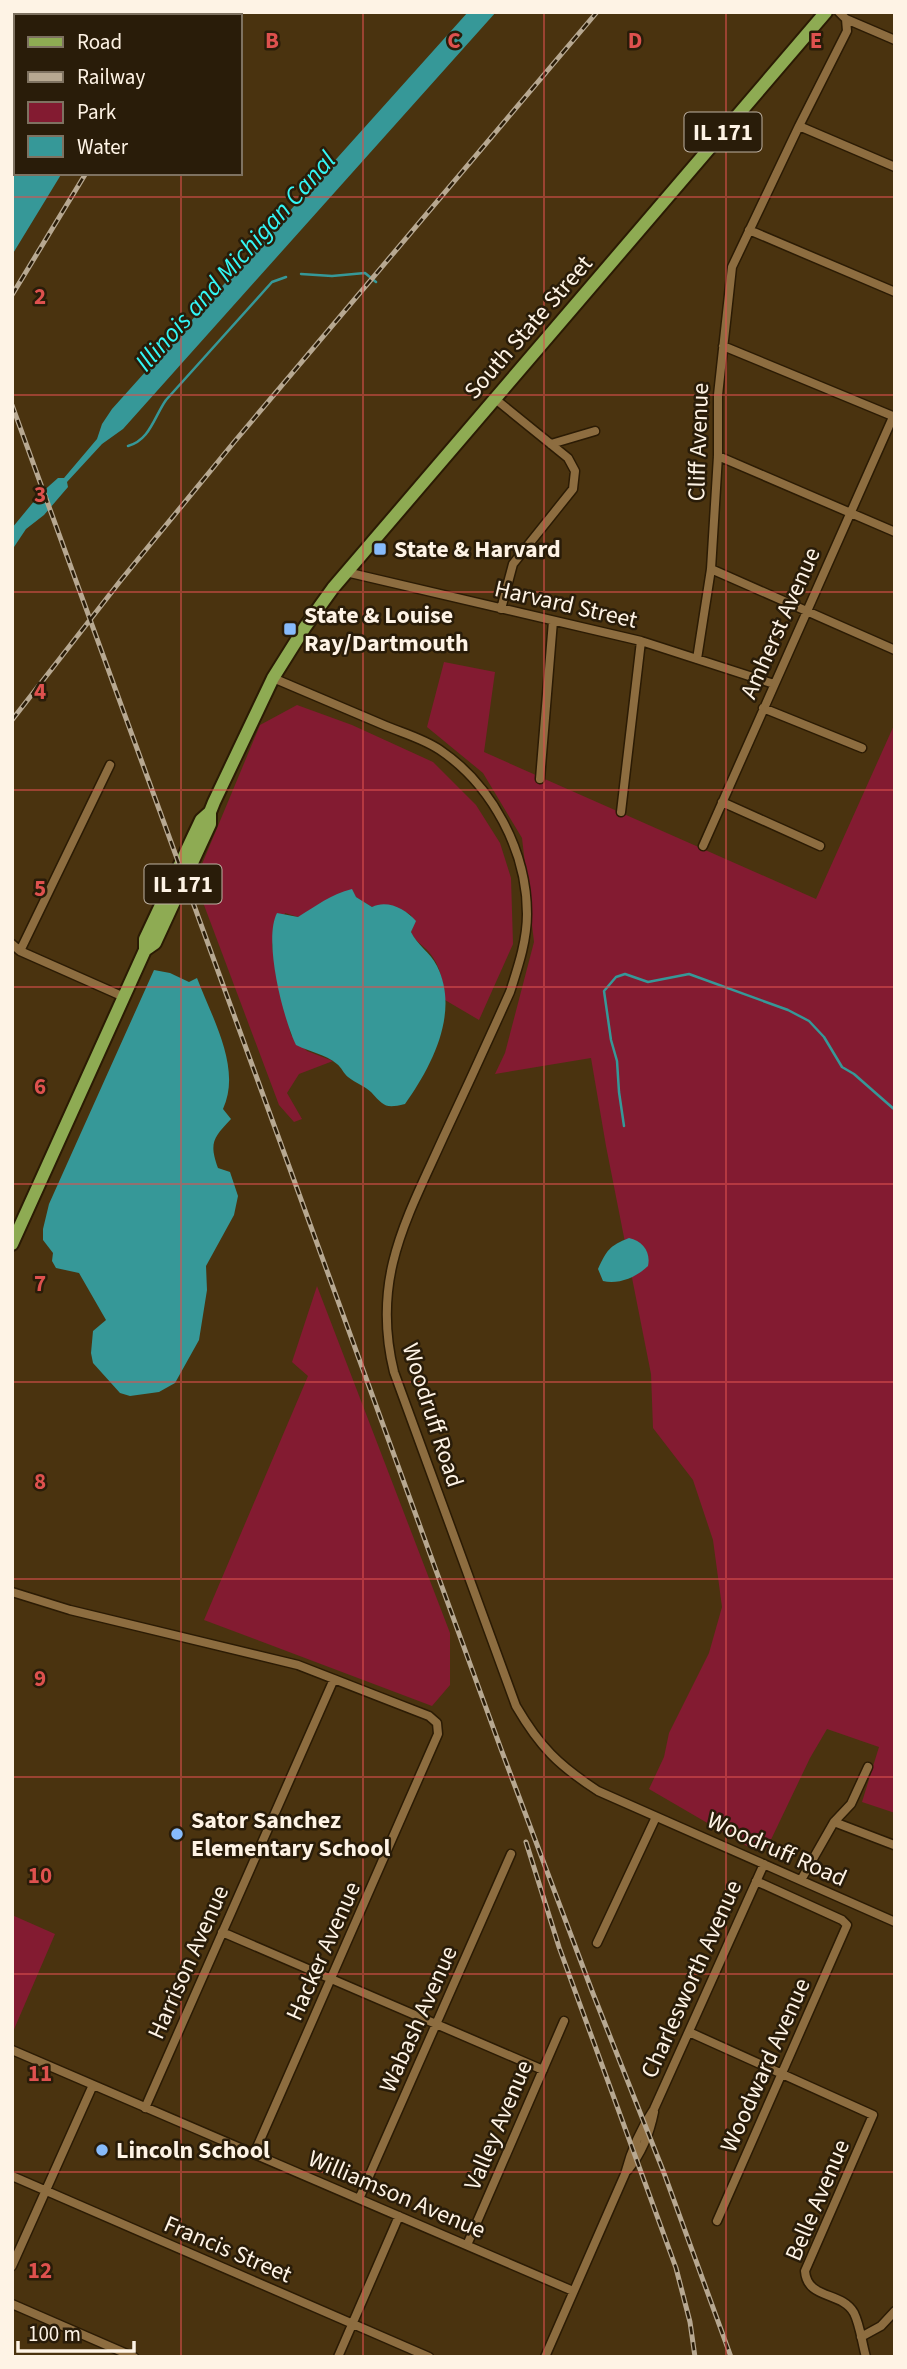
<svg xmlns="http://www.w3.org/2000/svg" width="907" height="2369" viewBox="0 0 907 2369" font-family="'Source Sans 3',sans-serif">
	<rect width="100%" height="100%" fill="#4a330f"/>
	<path fill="#831b31" d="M 444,662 L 495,672 L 484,752 L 816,899 L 895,723 L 895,1813 L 862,1802 L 879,1747 L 827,1729 L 810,1758 L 767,1848 L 752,1849 L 649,1789 L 664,1757 L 669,1733 L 709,1653 L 722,1607 L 713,1540 L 693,1480 L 653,1428 L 651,1374 L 606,1146 L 591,1058 L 495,1074 L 505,1053 L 534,942 L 522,838 L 483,773 L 427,727 Z
		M 297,705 L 352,725 L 433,762 L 476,805 L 500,843 L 511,878 L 513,944 L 479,1020 L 445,1000 C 443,983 441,966 429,952 C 422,944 415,942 411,932 L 413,927 L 411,915 C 396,906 388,904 372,907 L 356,897 L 298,917 L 285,913 L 272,945 L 277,979 L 291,1035 L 307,1051 L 333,1061 L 299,1074 L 287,1093 L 302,1119 L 294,1122 L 279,1105 L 195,881 L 260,725 Z
		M 317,1286 L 450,1633 L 450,1685 L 432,1706 L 204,1620 L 308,1376 L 292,1362 Z
		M 12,1915 L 55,1934 L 12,2034 Z"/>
	<path fill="#369898" d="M 468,12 L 496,12 L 123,429 L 102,444 L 67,482 L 68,487 L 44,515 L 26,529 L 12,550 L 12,528 L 40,494 L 58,478 L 64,478 L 97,439 L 102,424 L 112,409 Z
		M 16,27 L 16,173 L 62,173 L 12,255 L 12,34 Z
		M 352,889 L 356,897 L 372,907 C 387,899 406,909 416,921 L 411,932 C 417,945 430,952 437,966 C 460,1012 432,1066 405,1104 C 385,1109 384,1106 371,1092 C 365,1086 355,1083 348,1077 C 343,1073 342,1068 337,1064 C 325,1054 310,1052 296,1045 C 283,1018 263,940 277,913 L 298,917 C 316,906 331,894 352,889 Z
		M 154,970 L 170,973 L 189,982 L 197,978 C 212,1018 242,1068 223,1109 L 231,1119 C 213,1138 209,1143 218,1168 L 230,1172 L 238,1196 L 234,1215 L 206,1266 L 207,1290 L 199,1340 L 175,1383 L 159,1392 L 130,1396 L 120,1393 L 93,1363 L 91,1353 L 93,1331 L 106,1320 L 79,1273 L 56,1268 L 52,1261 L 53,1253 L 43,1240 L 43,1229 L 49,1204 Z
		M 629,1238 C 643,1241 651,1252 648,1266 C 637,1277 618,1285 603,1281 L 598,1269 C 607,1250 609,1246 629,1238 Z"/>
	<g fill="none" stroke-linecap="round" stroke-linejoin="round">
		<path stroke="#369898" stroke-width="2.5" d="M 301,274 L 332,276 L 365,273 L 376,282
			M 128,446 C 150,440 154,417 166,400 L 272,282 L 286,277
			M 624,1126 L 619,1092 L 617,1061 L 611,1040 L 604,991 L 616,977 L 625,974 L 648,982 L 689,974 L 788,1010 L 809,1021 L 824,1037 L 842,1067 L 854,1074 L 895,1110"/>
		<g stroke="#2b1b04" stroke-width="11">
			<path id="street" d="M 839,12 L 846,19 L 895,40
				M 799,126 L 895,167
				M 749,230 L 895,292
				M 723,346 L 895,417
				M 494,398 L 568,458 L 575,471 L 573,489 L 513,564 L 501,609
				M 551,444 L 595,431
				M 718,456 L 895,532
				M 711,569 L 895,650
				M 346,572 L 641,641 L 774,684
				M 697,659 L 711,569 L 718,456 L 718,395 L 732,267 L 799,126 L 847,31 L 846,19
				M 273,678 C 310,694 348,710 386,726 C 403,733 424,739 440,750 C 492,785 527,851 527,914 C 527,941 518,967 510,992 C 488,1041 466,1089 443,1138 C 406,1220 371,1279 394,1372 L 516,1706 C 540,1747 558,1765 598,1791 L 895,1922
				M 763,708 L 862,748
				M 540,779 L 553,621
				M 722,802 L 820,846
				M 621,812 L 641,641
				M 703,846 L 893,417
				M 12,944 L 20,951 L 124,997
				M 20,951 L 110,765
				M 12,1592 L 70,1610 L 298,1665 L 393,1702 L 429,1716 L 437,1723 L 438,1734 L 254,2154
				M 834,1822 L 894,1845
				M 801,1880 L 834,1822 L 851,1804 L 868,1767
				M 222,1932 L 543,2070
				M 597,1943 L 656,1817
				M 689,2032 L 873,2115 L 805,2271 C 807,2300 842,2291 854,2313 C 860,2325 862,2343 866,2357
				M 12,2050 L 573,2291
				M 145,2108 L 334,1679
				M 628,2170 C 641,2154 650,2132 654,2112
				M 12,2176 L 429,2357
				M 359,2199 L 511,1854
				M 717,2221 L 847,1925 L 842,1920 L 756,1881
				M 467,2245 L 564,2021
				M 12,2266 L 93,2085
				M 12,2304 L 134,2357
				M 861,2337 L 881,2326 L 895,2311
				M 338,2357 L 399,2216
				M 545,2357 L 625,2174 C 631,2151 641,2128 654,2109 L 764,1864"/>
		</g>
		<g stroke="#2b1b04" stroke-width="16">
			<path id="primary" d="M 145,950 L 155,943 L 210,824 L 210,812 L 214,802 L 273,678 L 305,627 L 333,588 L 826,12
				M 12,1244 L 145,950 L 145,939 L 201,820 L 210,812"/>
		</g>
		<use href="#street" stroke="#8d6d40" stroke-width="8"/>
		<use href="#primary" stroke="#8eab53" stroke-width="12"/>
		<g stroke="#b7a891" stroke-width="5">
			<path id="rail" d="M 171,16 L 173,12
				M 12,295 L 86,173
				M 12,405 L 501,1749 L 592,1991 L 664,2173 L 731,2357
				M 12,720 L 121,580 L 235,441 L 597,12
				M 526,1842 L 559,1947 L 676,2268 L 690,2322 L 695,2357"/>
		</g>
		<use href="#rail" stroke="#291c09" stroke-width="2.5" stroke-dasharray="8" stroke-linecap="butt"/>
	</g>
	<path fill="none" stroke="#de514e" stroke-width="2" stroke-opacity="0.55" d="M 181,12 L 181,16M 363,12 L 363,2357M 544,12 L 544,2357M 726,12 L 726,2357M 181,173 L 181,2357M 12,197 L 895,197M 12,395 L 895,395M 12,592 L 895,592M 12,790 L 895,790M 12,987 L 895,987M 12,1184 L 895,1184M 12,1382 L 895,1382M 12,1579 L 895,1579M 12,1777 L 895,1777M 12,1974 L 895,1974M 12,2172 L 895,2172"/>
	<g fill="#87bbfb" stroke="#291c09" stroke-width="2.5">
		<rect x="373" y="542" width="14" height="14" rx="3.5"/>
		<rect x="283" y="622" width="14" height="14" rx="3.5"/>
		<circle cx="177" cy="1834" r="7"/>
		<circle cx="102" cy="2150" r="7"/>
	</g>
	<g text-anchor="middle" stroke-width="5" stroke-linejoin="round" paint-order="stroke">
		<g fill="#291c09" stroke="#beb2a3" stroke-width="2">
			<rect x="684.5" y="112.5" width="77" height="39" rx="5"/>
			<rect x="144.5" y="864.5" width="77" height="39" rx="5"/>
		</g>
		<g font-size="23" font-weight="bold" fill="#fef3e5">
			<text x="723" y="140">IL 171</text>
			<text x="183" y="892">IL 171</text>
		</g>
		<g font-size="24" fill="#fef3e5" stroke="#291c09">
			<text transform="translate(528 327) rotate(-49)" y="8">South State Street</text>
			<text transform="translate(698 442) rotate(-88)" y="8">Cliff Avenue</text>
			<text transform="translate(566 604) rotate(13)" y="8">Harvard Street</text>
			<text transform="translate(780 623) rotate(-66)" y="8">Amherst Avenue</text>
			<text transform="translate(433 1415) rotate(72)" y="8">Woodruff Road</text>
			<text transform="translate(777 1849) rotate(24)" y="8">Woodruff Road</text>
			<text transform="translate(323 1951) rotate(-66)" y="8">Hacker Avenue</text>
			<text transform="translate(188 1962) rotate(-66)" y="8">Harrison Avenue</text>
			<text transform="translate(691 1979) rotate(-66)" y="8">Charlesworth Avenue</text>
			<text transform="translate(418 2019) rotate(-66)" y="8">Wabash Avenue</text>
			<text transform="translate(765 2065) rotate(-66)" y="8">Woodward Avenue</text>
			<text transform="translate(498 2125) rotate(-67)" y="8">Valley Avenue</text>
			<text transform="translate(397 2194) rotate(23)" y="8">Williamson Avenue</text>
			<text transform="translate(817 2200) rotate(-67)" y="8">Belle Avenue</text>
			<text transform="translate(228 2249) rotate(23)" y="8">Francis Street</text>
		</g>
		<g font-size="24" font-weight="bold" fill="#fef3e5" stroke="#291c09" text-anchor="start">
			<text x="394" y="557">State &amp; Harvard</text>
			<text x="304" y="623">State &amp; Louise<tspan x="304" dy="28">Ray/Dartmouth</tspan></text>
			<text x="191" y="1828">Sator Sanchez<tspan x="191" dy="28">Elementary School</tspan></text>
			<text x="116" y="2158">Lincoln School</text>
		</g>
		<g font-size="26" font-style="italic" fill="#33f6f5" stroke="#291c09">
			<text transform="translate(235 261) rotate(-48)" y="9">Illinois and Michigan Canal</text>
		</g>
	</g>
	<g font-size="23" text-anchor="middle" font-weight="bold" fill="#de514e" stroke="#291c09" stroke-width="5" stroke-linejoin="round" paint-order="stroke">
		<text x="272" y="48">B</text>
		<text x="454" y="48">C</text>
		<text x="635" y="48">D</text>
		<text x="816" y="48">E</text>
		<text x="40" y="304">2</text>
		<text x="40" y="502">3</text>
		<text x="40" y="699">4</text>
		<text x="40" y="896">5</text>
		<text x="40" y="1094">6</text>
		<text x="40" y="1291">7</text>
		<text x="40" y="1489">8</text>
		<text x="40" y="1686">9</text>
		<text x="40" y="1883">10</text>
		<text x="40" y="2081">11</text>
		<text x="40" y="2278">12</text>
	</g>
	<rect width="907" height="2369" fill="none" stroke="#fef3e5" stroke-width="28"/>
	<rect x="14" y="14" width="228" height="161" fill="#291c09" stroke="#7e7261" stroke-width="2"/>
	<rect x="28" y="37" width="35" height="10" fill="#8eab53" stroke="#7e7261" stroke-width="2"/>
	<text x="77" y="49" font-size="21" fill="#fef3e5">Road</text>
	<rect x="28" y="72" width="35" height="10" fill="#b7a891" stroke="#7e7261" stroke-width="2"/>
	<text x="77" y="84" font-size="21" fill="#fef3e5">Railway</text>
	<rect x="28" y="102" width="35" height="21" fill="#831b31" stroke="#7e7261" stroke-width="2"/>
	<text x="77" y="119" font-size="21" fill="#fef3e5">Park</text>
	<rect x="28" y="136" width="35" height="21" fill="#369898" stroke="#7e7261" stroke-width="2"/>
	<text x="77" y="154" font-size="21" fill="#fef3e5">Water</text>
	<path d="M18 2341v10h116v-10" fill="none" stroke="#fef3e5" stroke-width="3.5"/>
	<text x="28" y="2341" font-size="21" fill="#fef3e5" stroke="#291c09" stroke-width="5" paint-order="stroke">100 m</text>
</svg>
